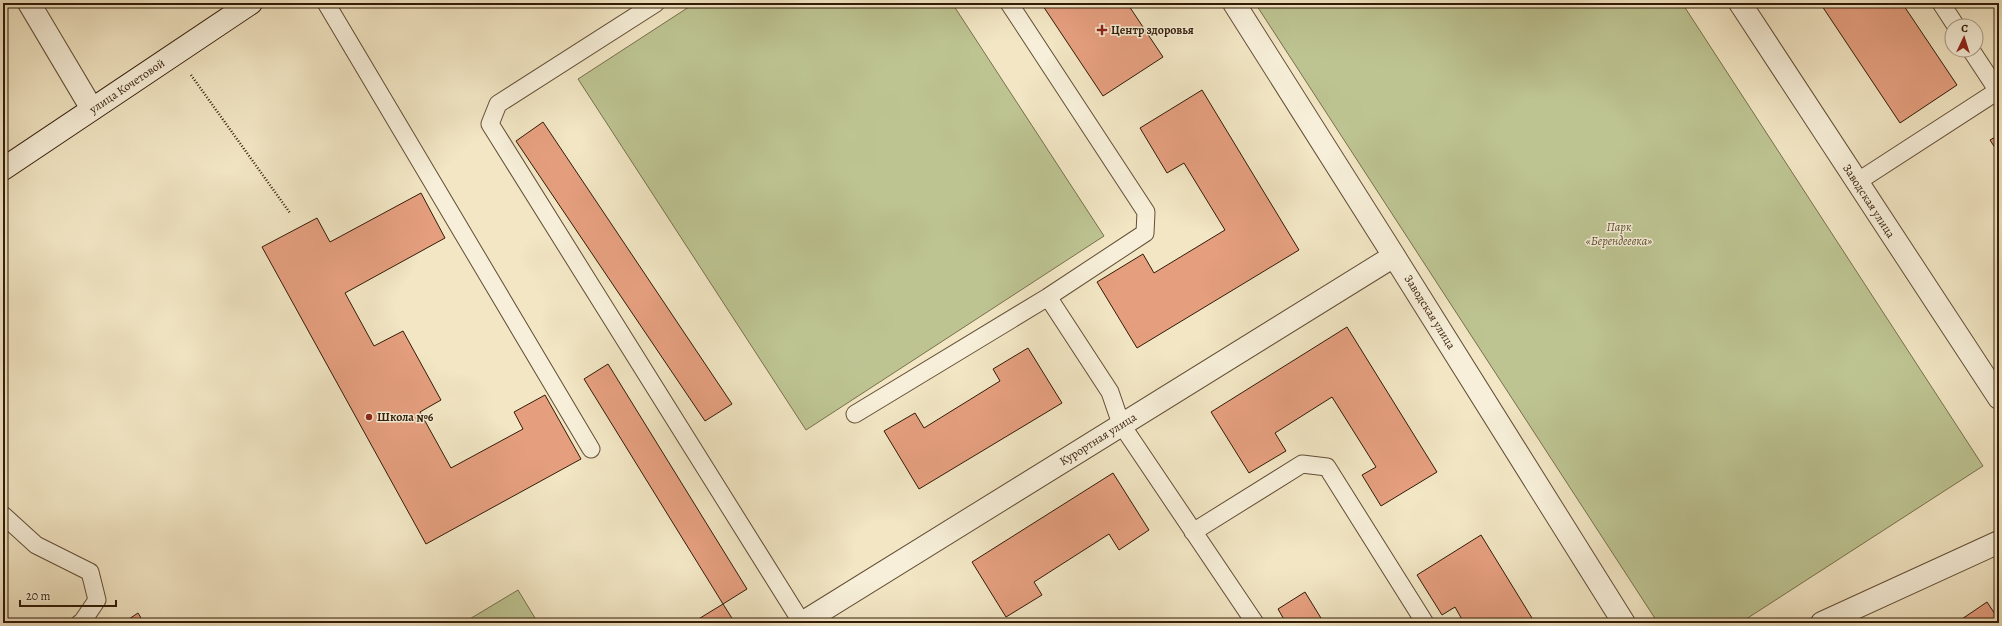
<svg xmlns="http://www.w3.org/2000/svg" width="2002" height="626" viewBox="0 0 2002 626" font-family="Alegreya,serif">
	<rect width="100%" height="100%" fill="#f2e6c4"/>
	<filter id="stains"><feTurbulence type="fractalNoise" baseFrequency=".005" numOctaves="4"/><feColorMatrix values="0 0 0 0 .2 0 0 0 0 .09 0 0 0 0 .02 0 0 0 .5 -.17"/></filter>
	<radialGradient id="worn" r=".72"><stop offset=".6" stop-color="#630" stop-opacity="0"/><stop offset="1" stop-color="#630" stop-opacity=".3"/></radialGradient>
	<path fill="#bdc492" stroke="#78704c" d="M 695,3 L 952,3 L 1104,236 L 806,430 L 578,79 Z
		M 1255,3 L 1682,3 L 1983,466 L 1740,623 L 1658,623 Z
		M 518,590 L 538,623 L 463,623 Z"/>
	<path fill="#e59f7f" stroke="#321b06" d="M 1041,3 L 1127,3 L 1163,57 L 1103,96 Z
		M 1820,3 L 1902,3 L 1957,85 L 1900,123 Z
		M 1202,90 L 1299,250 L 1137,348 L 1097,282 L 1143,254 L 1154,273 L 1225,230 L 1184,163 L 1167,173 L 1140,128 Z
		M 543,122 L 732,404 L 705,421 L 516,141 Z
		M 1999,135 L 1999,154 L 1990,140 Z
		M 421,193 L 445,238 L 345,293 L 374,346 L 403,331 L 441,400 L 420,412 L 451,468 L 523,429 L 514,412 L 545,395 L 581,459 L 426,544 L 262,247 L 317,218 L 330,242 Z
		M 1347,327 L 1437,472 L 1381,506 L 1362,475 L 1376,467 L 1332,397 L 1275,433 L 1286,451 L 1249,473 L 1211,412 Z
		M 1028,348 L 1062,403 L 919,489 L 884,431 L 915,413 L 924,428 L 1000,381 L 993,369 Z
		M 608,364 L 747,589 L 723,604 L 584,379 Z
		M 1113,473 L 1149,530 L 1119,550 L 1109,534 L 1034,582 L 1042,595 L 1006,617 L 972,562 Z
		M 1481,535 L 1535,623 L 1464,623 L 1455,607 L 1442,615 L 1417,575 Z
		M 1305,592 L 1324,623 L 1286,623 L 1278,609 Z
		M 1987,602 L 1999,620 L 1999,623 L 1956,623 Z
		M 723,604 L 735,623 L 692,623 Z
		M 138,613 L 144,623 L 123,623 Z"/>
	<g fill="none" stroke-linecap="round" stroke-linejoin="round">
		<g stroke="#624e36" stroke-width="19">
			<path id="lane" d="M 326,3 L 591,449
				M 656,3 L 498,104 L 490,124 L 802,623
				M 1009,3 L 1146,212 L 1145,233 L 1048,297
				M 1941,3 L 1956,26
				M 1971,50 L 1998,91
				M 1857,182 L 1999,90
				M 855,414 L 1048,297 L 1110,392 L 1121,424 L 1255,623
				M 3,515 L 36,545 L 90,572 L 97,600 L 82,622 L 80,623
				M 1193,532 L 1302,464 L 1327,467 L 1425,623"/>
		</g>
		<g stroke="#624e36" stroke-width="24">
			<path id="street" d="M 29,3 L 92,109
				M 1234,3 L 1394,256 L 1624,623
				M 1740,3 L 1999,398
				M 802,623 L 1394,256
				M 1822,623 L 1999,542"/>
		</g>
		<g stroke="#321b06" stroke-width="24">
			<path id="secondary" d="M 3,169 L 251,3"/>
		</g>
		<path stroke="#321b06" stroke-width="2.5" stroke-dasharray="1 2" stroke-linecap="butt" d="M 191,75 L 290,213"/>
		<use href="#lane" stroke="#f7efd9" stroke-width="17"/>
		<use href="#street" stroke="#f7efd9" stroke-width="22"/>
		<use href="#secondary" stroke="#f7efd9" stroke-width="22"/>
	</g>
	<g fill="#8f2418" stroke="#f7efd9" stroke-width="1.5">
		<path d="M1100 24h4v4h4v4h-4v4h-4v-4h-4v-4h4z"/>
		<circle cx="369" cy="417" r="4"/>
	</g>
	<g text-anchor="middle" stroke-width="3" stroke-linejoin="round" paint-order="stroke">
		<g font-size="12" font-weight="bold" fill="#321b06" stroke="#f7efd9" text-anchor="start">
			<text x="1111" y="34">Центр здоровья</text>
			<text x="377" y="421">Школа №6</text>
		</g>
		<g font-size="12" fill="#321b06" stroke="#f7efd9">
			<text transform="translate(127 86) rotate(-34)" y="4">улица Кочетовой</text>
			<text transform="translate(1869 201) rotate(57)" y="4">Заводская улица</text>
			<text transform="translate(1430 312) rotate(58)" y="4">Заводская улица</text>
			<text transform="translate(1098 439) rotate(-32)" y="4">Курортная улица</text>
		</g>
		<g font-size="12" font-style="italic" fill="#5c4e30" stroke="#f7efd9">
			<text x="1619" y="231">Парк<tspan x="1619" dy="14">«Берендеевка»</tspan></text>
		</g>
	</g>
	<rect width="2002" height="626" fill="none" stroke="#f2e6c4" stroke-width="16"/>
	<rect x="4" y="4" width="1994" height="618" fill="none" stroke="#321b06" stroke-width="2"/>
	<rect x="8" y="8" width="1986" height="610" fill="none" stroke="#321b06"/>
	<g transform="translate(1964 38) rotate(4)"><circle r="19" fill="#f7efd9" stroke="#a89a85"/>
	<path d="M0-3L7 15L0 10L-7 15Z" fill="#8f2418"/>
	<text y="-6" font-size="11" font-weight="bold" text-anchor="middle" fill="#321b06">С</text>
	</g>
	<path d="M20 600v6h96v-6" fill="none" stroke="#321b06" stroke-width="2"/>
	<text x="26" y="600" font-size="12" fill="#321b06" stroke="#f7efd9" stroke-width="3" paint-order="stroke">20 m</text>
	<rect width="100%" height="100%" filter="url(#stains)"/>
	<rect width="100%" height="100%" fill="url(#worn)"/>
</svg>
